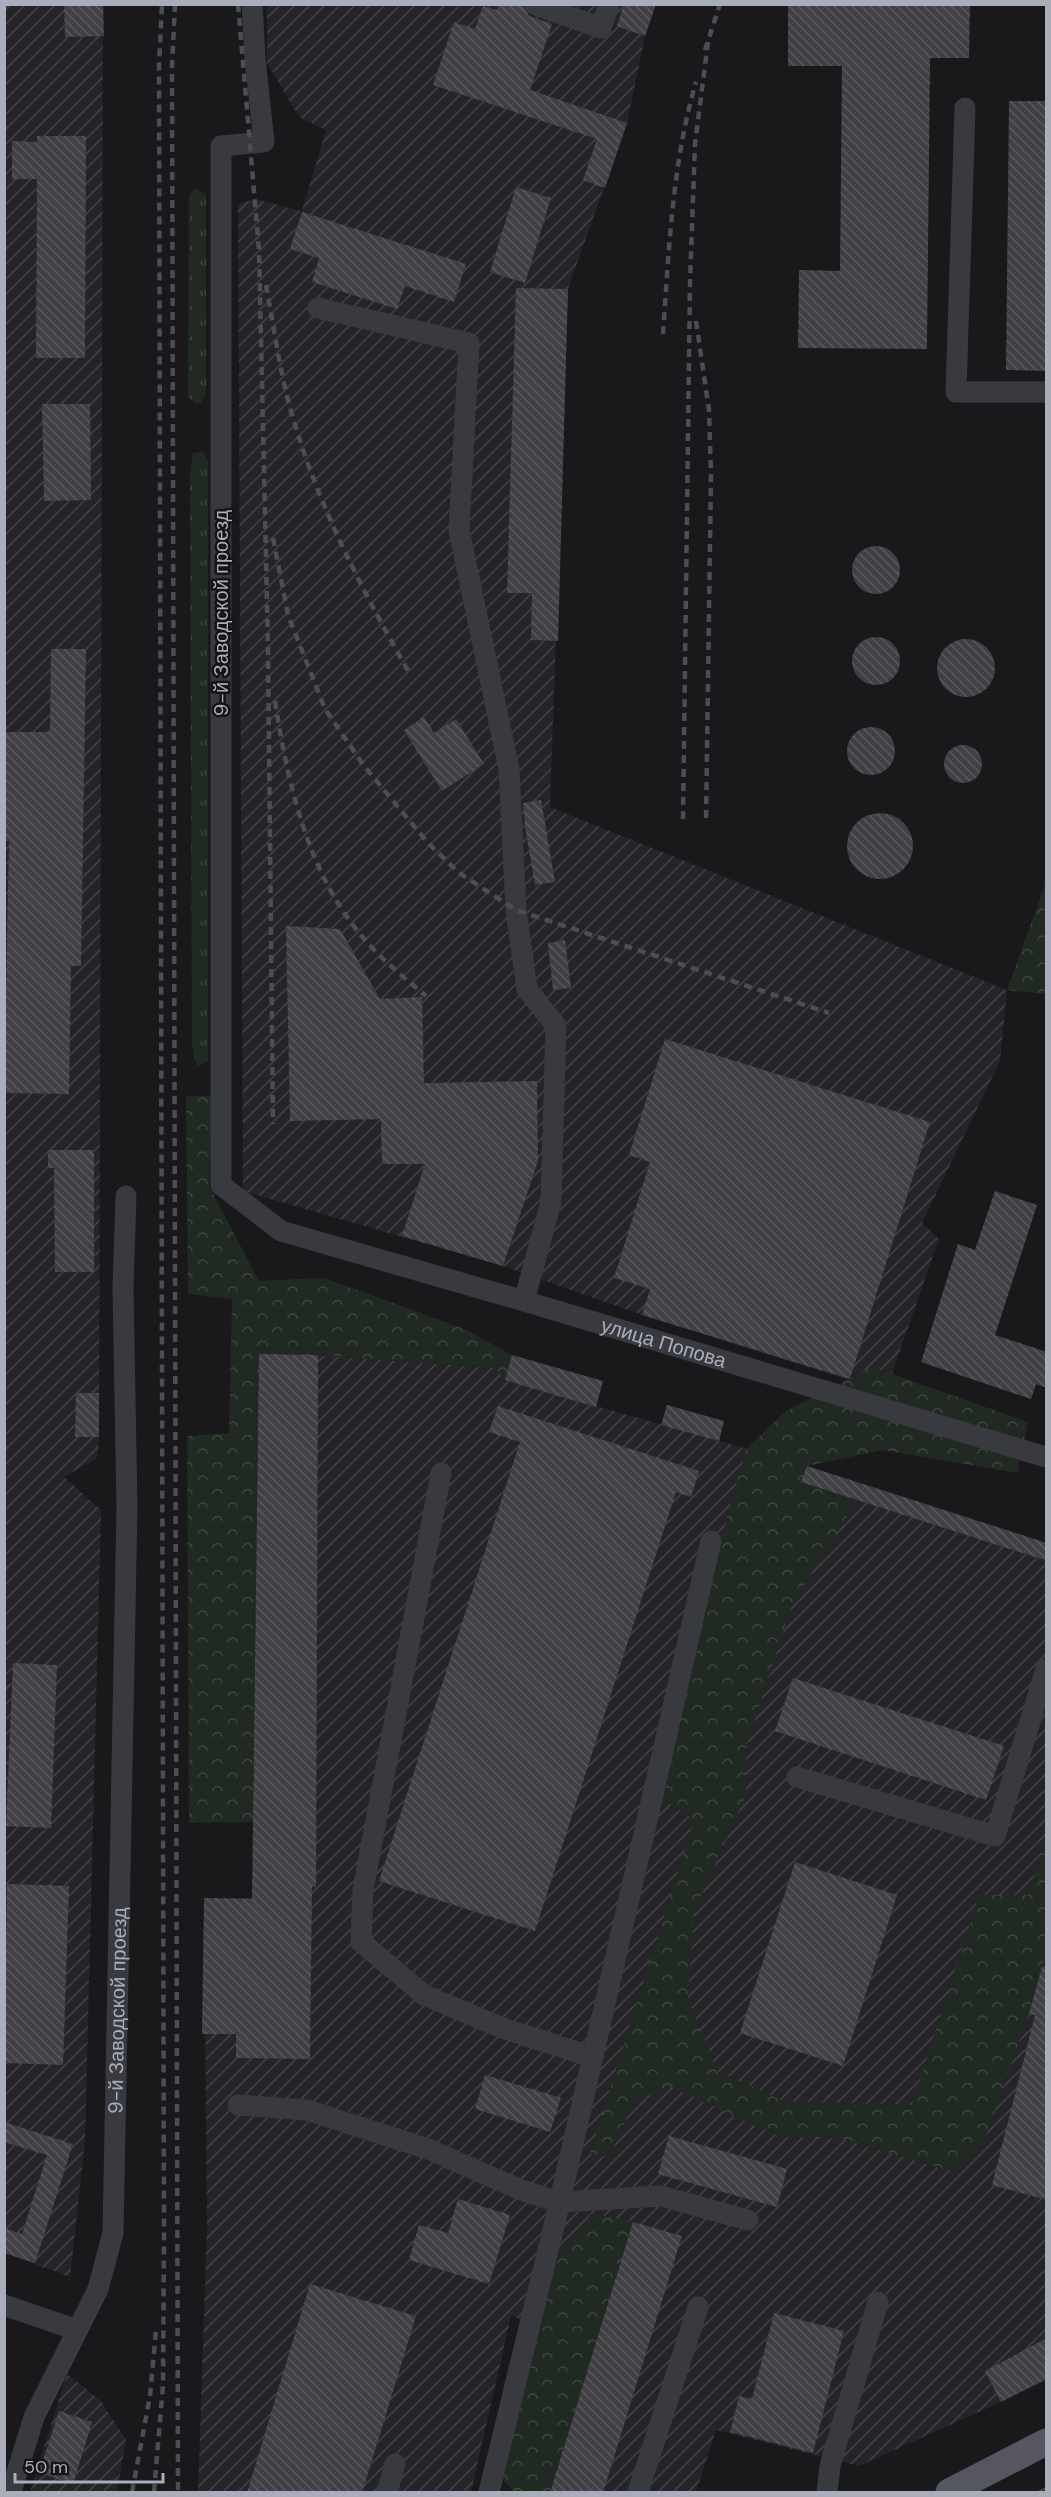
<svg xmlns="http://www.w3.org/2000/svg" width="1051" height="2497" viewBox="0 0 1051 2497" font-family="'DM Sans',sans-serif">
	<defs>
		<pattern id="industrial-furrows" width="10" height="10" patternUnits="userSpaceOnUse" patternTransform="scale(1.5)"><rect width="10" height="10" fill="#252428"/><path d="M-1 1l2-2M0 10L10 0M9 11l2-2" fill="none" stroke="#424145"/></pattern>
		<pattern id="grass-tufts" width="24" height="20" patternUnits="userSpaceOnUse" patternTransform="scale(1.5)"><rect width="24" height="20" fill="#202922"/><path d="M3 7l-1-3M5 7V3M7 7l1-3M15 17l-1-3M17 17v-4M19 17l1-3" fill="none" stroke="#3e4640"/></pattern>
		<pattern id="forest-crowns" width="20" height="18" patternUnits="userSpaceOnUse" patternTransform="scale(1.5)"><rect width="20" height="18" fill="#202922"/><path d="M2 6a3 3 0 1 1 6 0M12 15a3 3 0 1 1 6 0" fill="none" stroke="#3e4640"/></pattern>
		<pattern id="building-back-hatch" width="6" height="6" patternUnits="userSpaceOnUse" patternTransform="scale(1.5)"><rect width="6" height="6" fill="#404045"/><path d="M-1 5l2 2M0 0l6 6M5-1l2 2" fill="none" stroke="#59595e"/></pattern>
	</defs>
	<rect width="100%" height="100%" fill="#19191b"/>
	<path fill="url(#industrial-furrows)" d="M 103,4 L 99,1437 L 97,1458 L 64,1477 L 101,1510 L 85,2140 L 70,2277 L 5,2253 L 4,5 Z
		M 267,5 L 656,5 L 645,36 L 627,123 L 568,289 L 550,807 L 1007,990 L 1000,1061 L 922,1223 L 939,1239 L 886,1391 L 642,1315 L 503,1266 L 243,1191 L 238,204 L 255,199 L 302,211 L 326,130 L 299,117 L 267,63 Z
		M 259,1354 L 318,1355 L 496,1368 L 505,1380 L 807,1466 L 802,1482 L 1046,1561 L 1046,2379 L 1001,2402 L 859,2466 L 716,2430 L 696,2492 L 523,2492 L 566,2335 L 511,2316 L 471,2492 L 198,2492 L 207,2228 L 204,1898 L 253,1898 Z
		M 67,2374 L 101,2401 L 126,2440 L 117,2492 L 30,2492 Z"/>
	<path fill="url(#grass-tufts)" d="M 196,188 L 206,194 L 206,393 L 201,403 L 196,404 L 188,397 L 189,195 Z
		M 203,452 L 208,461 L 208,1061 L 198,1066 L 194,1059 L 192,1044 L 190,475 L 193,453 Z"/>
	<path fill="url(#forest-crowns)" d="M 1046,882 L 1046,994 L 1007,990 Z
		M 186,1096 L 212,1096 L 209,1186 L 259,1281 L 324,1278 L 465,1329 L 512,1355 L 505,1380 L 496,1368 L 318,1355 L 259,1355 L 253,1822 L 189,1823 L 187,1436 L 229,1433 L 232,1299 L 188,1294 Z
		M 872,1367 L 1028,1422 L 1017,1473 L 883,1450 L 807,1466 L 802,1482 L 857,1500 L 792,1605 L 746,1747 L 746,1795 L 694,1912 L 688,1999 L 717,2071 L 783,2101 L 912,2105 L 979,1895 L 1028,1895 L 1046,1836 L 1046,1951 L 1029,2014 L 982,2147 L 950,2171 L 843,2139 L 780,2137 L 671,2087 L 634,2101 L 609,2158 L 590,2153 L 694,1820 L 663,1799 L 724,1529 L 746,1449 L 786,1411 Z
		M 592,2213 L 633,2222 L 550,2492 L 514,2492 L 501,2478 L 556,2259 Z"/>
	<path fill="url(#building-back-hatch)" d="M 64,4 L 103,4 L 104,36 L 65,37 Z
		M 498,4 L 522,4 L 529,16 L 552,24 L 530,90 L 627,123 L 605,188 L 583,180 L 597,139 L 433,85 L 454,22 L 475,29 L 483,6 L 497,10 Z
		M 624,4 L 656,4 L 645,36 L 617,26 Z
		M 788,4 L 970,4 L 969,58 L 930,58 L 927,349 L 798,348 L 799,270 L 840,271 L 842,66 L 788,66 Z
		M 1009,101 L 1047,101 L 1047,371 L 1006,370 Z
		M 37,136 L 86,136 L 85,358 L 36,358 L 37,179 L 12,179 L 12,141 L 37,142 Z
		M 516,187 L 551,198 L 525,283 L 490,272 Z
		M 302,212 L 466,264 L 454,302 L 405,286 L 397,309 L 312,282 L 319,258 L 290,249 Z
		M 516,288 L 568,289 L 558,641 L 531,640 L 532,593 L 507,593 Z
		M 42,404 L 90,404 L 91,500 L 44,501 Z
		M852 570a24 24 0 1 1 48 0a24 24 0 1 1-48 0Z
		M852 661a24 24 0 1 1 48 0a24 24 0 1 1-48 0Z
		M937 668a29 29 0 1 1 58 0a29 29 0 1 1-58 0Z
		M 51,649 L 86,649 L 81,966 L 71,966 L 69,1094 L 4,1093 L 9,841 L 4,841 L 4,732 L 50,732 Z
		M 424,717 L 434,733 L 456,719 L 484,764 L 442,791 L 404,730 Z
		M847 751a24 24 0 1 1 48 0a24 24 0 1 1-48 0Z
		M944 764a19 19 0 1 1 38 0a19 19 0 1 1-38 0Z
		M 541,800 L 555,882 L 535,885 L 525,826 L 523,803 Z
		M847 846a33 33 0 1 1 66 0a33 33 0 1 1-66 0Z
		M 286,926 L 340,929 L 380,999 L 422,997 L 424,1083 L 537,1081 L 538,1161 L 503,1266 L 402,1236 L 425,1164 L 382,1164 L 381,1119 L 290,1121 Z
		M 565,940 L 571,988 L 553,990 L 548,943 Z
		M 665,1039 L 930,1122 L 850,1379 L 642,1315 L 650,1289 L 614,1278 L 650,1162 L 629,1155 Z
		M 48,1150 L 94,1150 L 94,1272 L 55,1272 L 54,1168 L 48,1168 Z
		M 995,1191 L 1037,1205 L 995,1335 L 1047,1352 L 1047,1388 L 1036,1384 L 1031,1399 L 921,1362 L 958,1244 L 975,1250 Z
		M 259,1354 L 318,1355 L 316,1887 L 312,1887 L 310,2059 L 236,2058 L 236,2034 L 202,2034 L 204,1898 L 252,1899 Z
		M 512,1355 L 603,1381 L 596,1407 L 505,1380 Z
		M 76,1393 L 99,1393 L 99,1437 L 75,1437 Z
		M 667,1405 L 724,1421 L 719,1441 L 661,1425 Z
		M 498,1406 L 699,1471 L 691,1497 L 676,1492 L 535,1931 L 379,1881 L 520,1442 L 489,1432 Z
		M 807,1466 L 1047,1543 L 1047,1561 L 801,1482 Z
		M 13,1663 L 57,1665 L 51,1828 L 6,1826 Z
		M 793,1678 L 1004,1746 L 986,1800 L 775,1731 Z
		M 795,1862 L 897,1895 L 843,2066 L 740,2033 Z
		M 7,1884 L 69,1886 L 63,2065 L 4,2063 Z
		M 1042,1967 L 1047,1967 L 1047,2200 L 992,2185 L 1035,2015 L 1029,2014 Z
		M 485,2075 L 561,2098 L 550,2132 L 475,2109 Z
		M 4,2122 L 73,2144 L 35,2263 L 4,2253 L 4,2228 L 22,2234 L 47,2155 L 4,2142 Z
		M 669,2136 L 787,2169 L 777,2207 L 658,2174 Z
		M 458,2199 L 510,2215 L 489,2284 L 409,2260 L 419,2225 L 448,2233 Z
		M 633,2222 L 682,2236 L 603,2493 L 550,2493 Z
		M 310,2284 L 416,2316 L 362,2493 L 247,2493 Z
		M 774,2313 L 844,2331 L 813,2453 L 730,2432 L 739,2396 L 752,2399 Z
		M 1047,2338 L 1047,2379 L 1001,2402 L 985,2371 Z
		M 59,2411 L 92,2422 L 73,2484 L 39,2473 Z"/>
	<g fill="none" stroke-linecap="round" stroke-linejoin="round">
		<g stroke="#393a40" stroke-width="21">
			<path id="s1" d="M 252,4 L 255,58 L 264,142 L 221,146 L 221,1185 L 281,1231 L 524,1301 L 1046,1457"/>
			<path d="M 534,4 L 601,28 L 609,4"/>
			<path d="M 965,108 L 956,392 L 1046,392"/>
			<path d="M 318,308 L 469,343 L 459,530 L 509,769 L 516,910 L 527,989 L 556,1026 L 551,1202 L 524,1301"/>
			<path d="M 441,1473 L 363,1890 L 361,1942 L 424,1995 L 505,2029 L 593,2057"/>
			<path d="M 797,1777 L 995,1836 L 1046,1669"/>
			<path d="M 238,2105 L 307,2110 L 428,2149 L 521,2190 L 559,2202 L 661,2196 L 748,2220"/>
			<path d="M 4,2305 L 77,2330"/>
			<path id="s2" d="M 11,2492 L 34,2417 L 98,2289 L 113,2233 L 127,1507 L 123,1288 L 126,1196"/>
			<path d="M 387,2492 L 395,2464"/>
			<path d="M 489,2492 L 555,2222 L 711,1541"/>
			<path d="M 638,2492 L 698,2307"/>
			<path d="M 827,2492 L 830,2466 L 878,2302"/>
		</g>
		<path stroke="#55565f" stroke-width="27" d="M 949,2492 L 1046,2442"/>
		<path stroke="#4c4d55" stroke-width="1.5" d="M 1038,2492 L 1046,2488"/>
		<path stroke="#4c4d55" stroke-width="4.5" stroke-dasharray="8 6" stroke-linecap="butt" d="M 175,4 L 172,67 L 178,2492
			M 238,4 L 259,250 L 268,650 L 273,1124
			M 705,50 L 720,4
			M 266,285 C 274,328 280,373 292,415 C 319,508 363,592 411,676
			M 696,321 L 709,410 L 711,474 L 706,821
			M 663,334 C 669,250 672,164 696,82
			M 273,538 L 288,615 L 325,709 L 364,766 L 428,843 L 459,873 L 516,910 L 829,1013
			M 275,701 C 287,779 306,866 356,929 C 376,955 401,975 426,996
			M 683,819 L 690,283 L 695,144 L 708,42
			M 132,2492 L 150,2396 L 156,2330
			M 154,2492 L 163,2385 L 164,2240 L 159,67 L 162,4"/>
	</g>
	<g text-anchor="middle" stroke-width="5" stroke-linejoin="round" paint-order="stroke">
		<g font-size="20" fill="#aaaebb" stroke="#141316">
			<text transform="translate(221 613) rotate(-90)" y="7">9-й Заводской проезд</text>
			<text dy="7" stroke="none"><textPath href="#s1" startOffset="1695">улица Попова</textPath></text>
			<text dy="7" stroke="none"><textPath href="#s2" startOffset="502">9-й Заводской проезд</textPath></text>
		</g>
	</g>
	<rect width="1051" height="2497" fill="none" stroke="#aaaebb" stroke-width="12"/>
	<path d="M15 2473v9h148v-9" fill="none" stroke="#aaaebb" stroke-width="3"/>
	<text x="24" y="2473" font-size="18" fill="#aaaebb" stroke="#141316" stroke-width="4.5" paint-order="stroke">50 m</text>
</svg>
